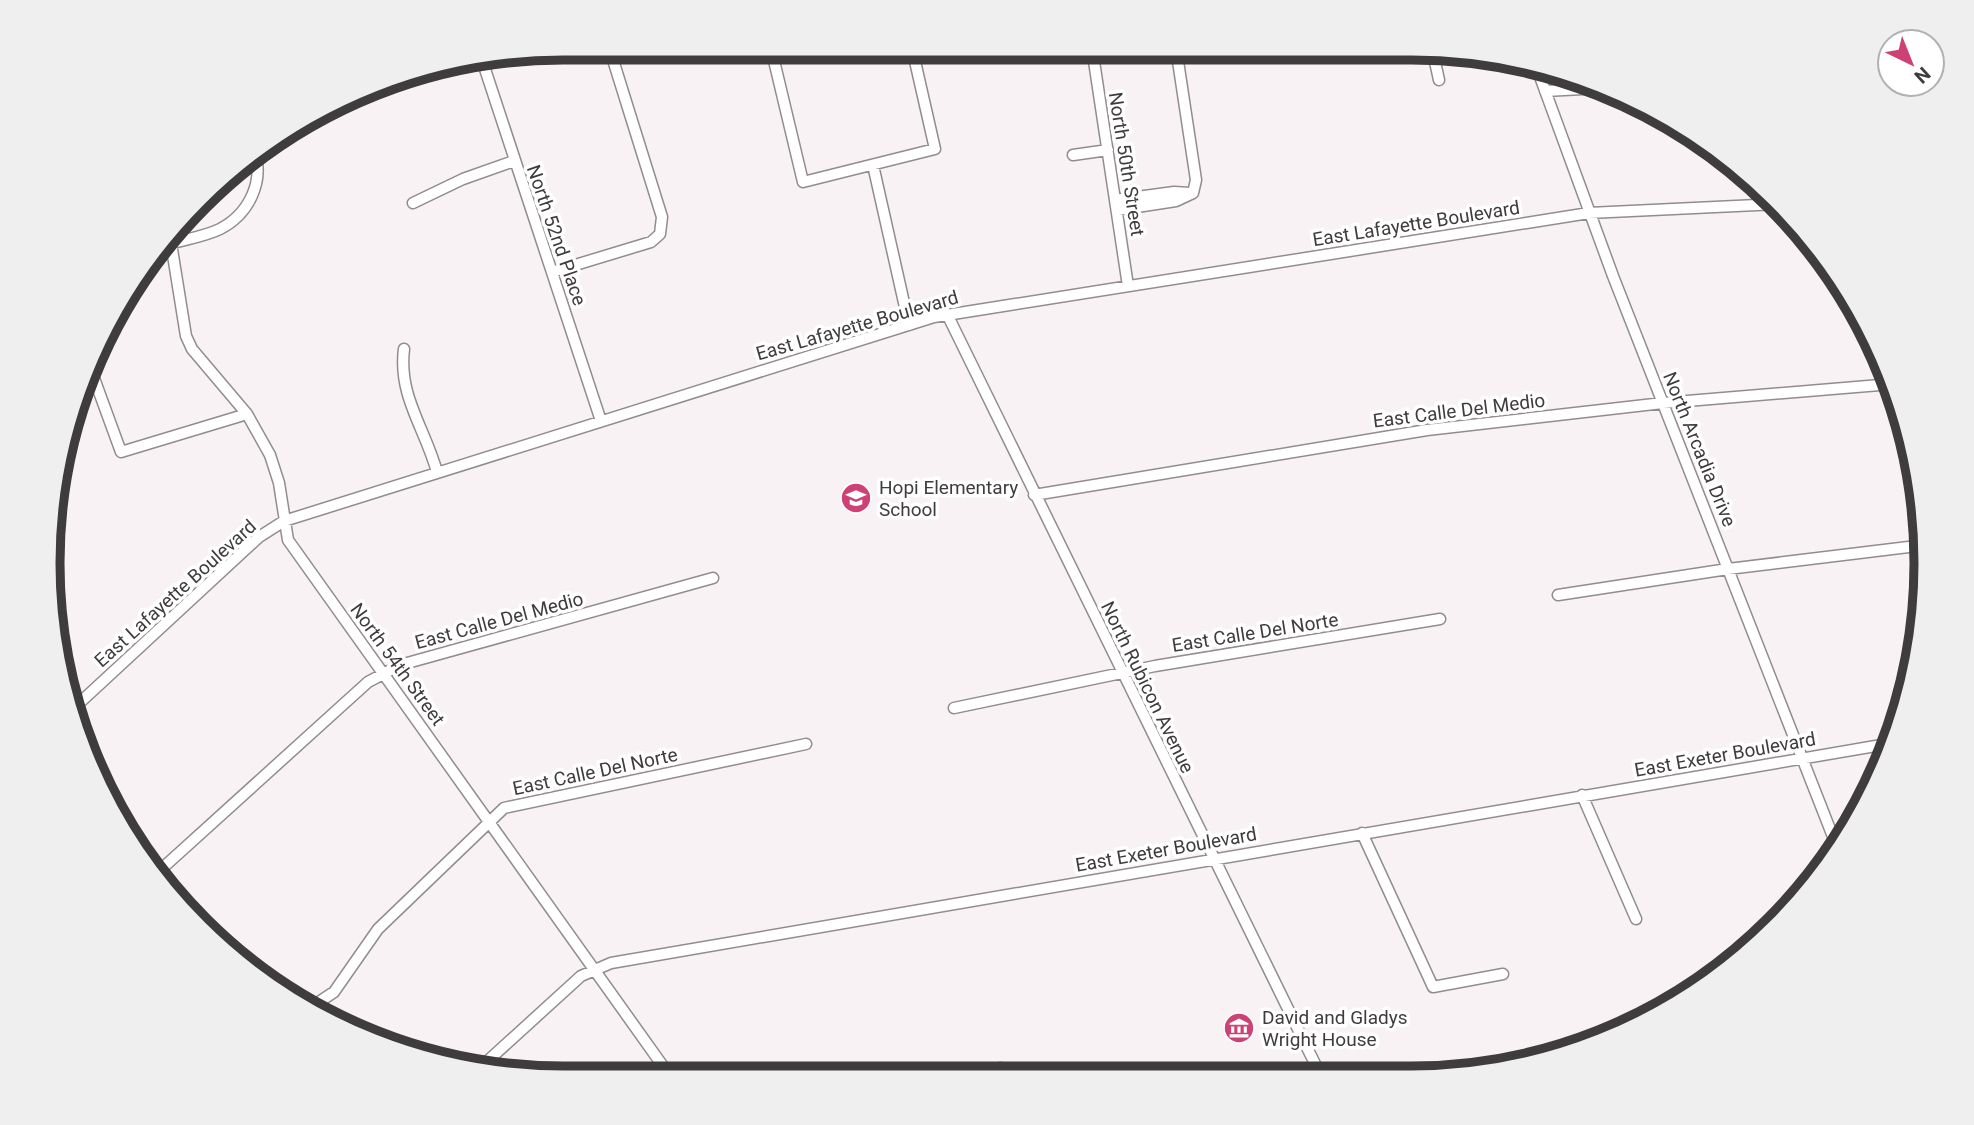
<svg xmlns="http://www.w3.org/2000/svg" width="1974" height="1125" viewBox="0 0 1974 1125" font-family="Roboto,sans-serif">
	<rect width="100%" height="100%" fill="#f9f2f4"/>
	<g fill="none" stroke-linecap="round" stroke-linejoin="round">
		<g stroke="#928c8d" stroke-width="13">
			<path id="minor" d="M 771,48 L 803,182 L 935,149 L 912,48
				M 1092,48 L 1128,286
				M 1176,48 L 1196,180 L 1193,193
				M 1432,48 L 1439,80
				M 482,60 L 601,421
				M 1535,63 L 1613,276 L 1837,847
				M 1545,91 L 1602,88
				M 1073,155 L 1108,150
				M 873,165 L 909,325
				M 1115,200 L 1174,192 L 1190,193
				M 413,203 L 463,179 L 514,161
				M 1117,210 L 1176,201 L 1193,193
				M 171,243 L 186,336 L 192,349 L 247,414 L 270,455 L 279,483 L 288,540 L 670,1076
				M 163,246 C 181,240 204,237 220,229 C 249,214 265,181 254,151
				M 552,272 L 651,242 L 660,234 L 662,217 L 609,47
				M 947,314 L 1320,1074
				M 404,349 C 398,396 425,428 437,472
				M 91,370 L 121,452 L 247,414
				M 1034,495 L 1427,430 L 1663,403 L 1892,384
				M 1558,595 L 1728,569 L 1925,545
				M 74,708 L 259,537 L 284,521 L 934,317 L 1589,213 L 1778,204
				M 954,708 L 1155,666 L 1440,619
				M 1582,795 L 1636,919
				M 1362,833 L 1433,987 L 1503,974
				M 157,873 L 368,682 L 400,665 L 713,578
				M 307,1010 L 334,992 L 378,929 L 504,808 L 806,744
				M 481,1067 L 581,976 L 611,963 L 1893,743
				M 961,1075 L 1001,1068 L 1014,1075"/>
		</g>
		<use href="#minor" stroke="#fff" stroke-width="10"/>
	</g>
	<defs>
		<g id="school-disc" transform="scale(1.575)"><circle r="9.5" fill="#cd4175" stroke="#fff"/><path d="M0-5L7-2L0 1L-7-2ZM-4 1L0 2.5L4 1V4Q0 6-4 4Z" fill="#fff"/></g>
		<g id="museum-disc" transform="scale(1.575)"><circle r="9.5" fill="#cd4175" stroke="#fff"/><path d="M0-6L6-3V-2H-6V-3ZM-5-1h2V3h-2ZM-1-1h2V3h-2ZM3-1h2V3H3ZM-6 4H6V6H-6Z" fill="#fff"/></g>
	</defs>
	<g fill-rule="evenodd">
		<use href="#school-disc" x="856" y="498"/>
		<use href="#museum-disc" x="1239" y="1028"/>
	</g>
	<g text-anchor="middle" stroke-width="7" stroke-linejoin="round" paint-order="stroke">
		<g font-size="19" fill="#3f3c3d" stroke="#fff">
			<text transform="translate(1127 164) rotate(81)" y="7">North 50th Street</text>
			<text transform="translate(1416 223) rotate(-9)" y="7">East Lafayette Boulevard</text>
			<text transform="translate(557 235) rotate(71)" y="7">North 52nd Place</text>
			<text transform="translate(857 325) rotate(-16)" y="7">East Lafayette Boulevard</text>
			<text transform="translate(1459 410) rotate(-7)" y="7">East Calle Del Medio</text>
			<text transform="translate(1700 449) rotate(68)" y="7">North Arcadia Drive</text>
			<text transform="translate(175 593) rotate(-42)" y="7">East Lafayette Boulevard</text>
			<text transform="translate(499 620) rotate(-15)" y="7">East Calle Del Medio</text>
			<text transform="translate(1255 632) rotate(-9)" y="7">East Calle Del Norte</text>
			<text transform="translate(398 664) rotate(54)" y="7">North 54th Street</text>
			<text transform="translate(1148 687) rotate(64)" y="7">North Rubicon Avenue</text>
			<text transform="translate(1725 754) rotate(-10)" y="7">East Exeter Boulevard</text>
			<text transform="translate(595 771) rotate(-12)" y="7">East Calle Del Norte</text>
			<text transform="translate(1166 849) rotate(-10)" y="7">East Exeter Boulevard</text>
		</g>
		<g font-size="19" fill="#3f3c3d" stroke="#fff" text-anchor="start">
			<text x="879" y="494">Hopi Elementary<tspan x="879" dy="22">School</tspan></text>
			<text x="1262" y="1024">David and Gladys<tspan x="1262" dy="22">Wright House</tspan></text>
		</g>
	</g>
	<path d="M0 0H1974V1125H0ZM563 60H1411A503 503 0 0 1 1914 563V563A503 503 0 0 1 1411 1066H563A503 503 0 0 1 60 563V563A503 503 0 0 1 563 60Z" fill="#f0efef" fill-rule="evenodd"/>
	<path fill="none" stroke="#3f3c3d" stroke-width="9" d="M563 60H1411A503 503 0 0 1 1914 563V563A503 503 0 0 1 1411 1066H563A503 503 0 0 1 60 563V563A503 503 0 0 1 563 60Z"/>
	<g transform="translate(1911 63) rotate(137)"><circle r="33" fill="#ffffff" stroke="#b2b1b1" stroke-width="2"/>
	<path d="M0-5L12 26L0 18L-12 26Z" fill="#cd4175"/>
	<text y="-10" font-size="19" font-weight="bold" text-anchor="middle" fill="#3f3c3d">N</text>
	</g>
</svg>
